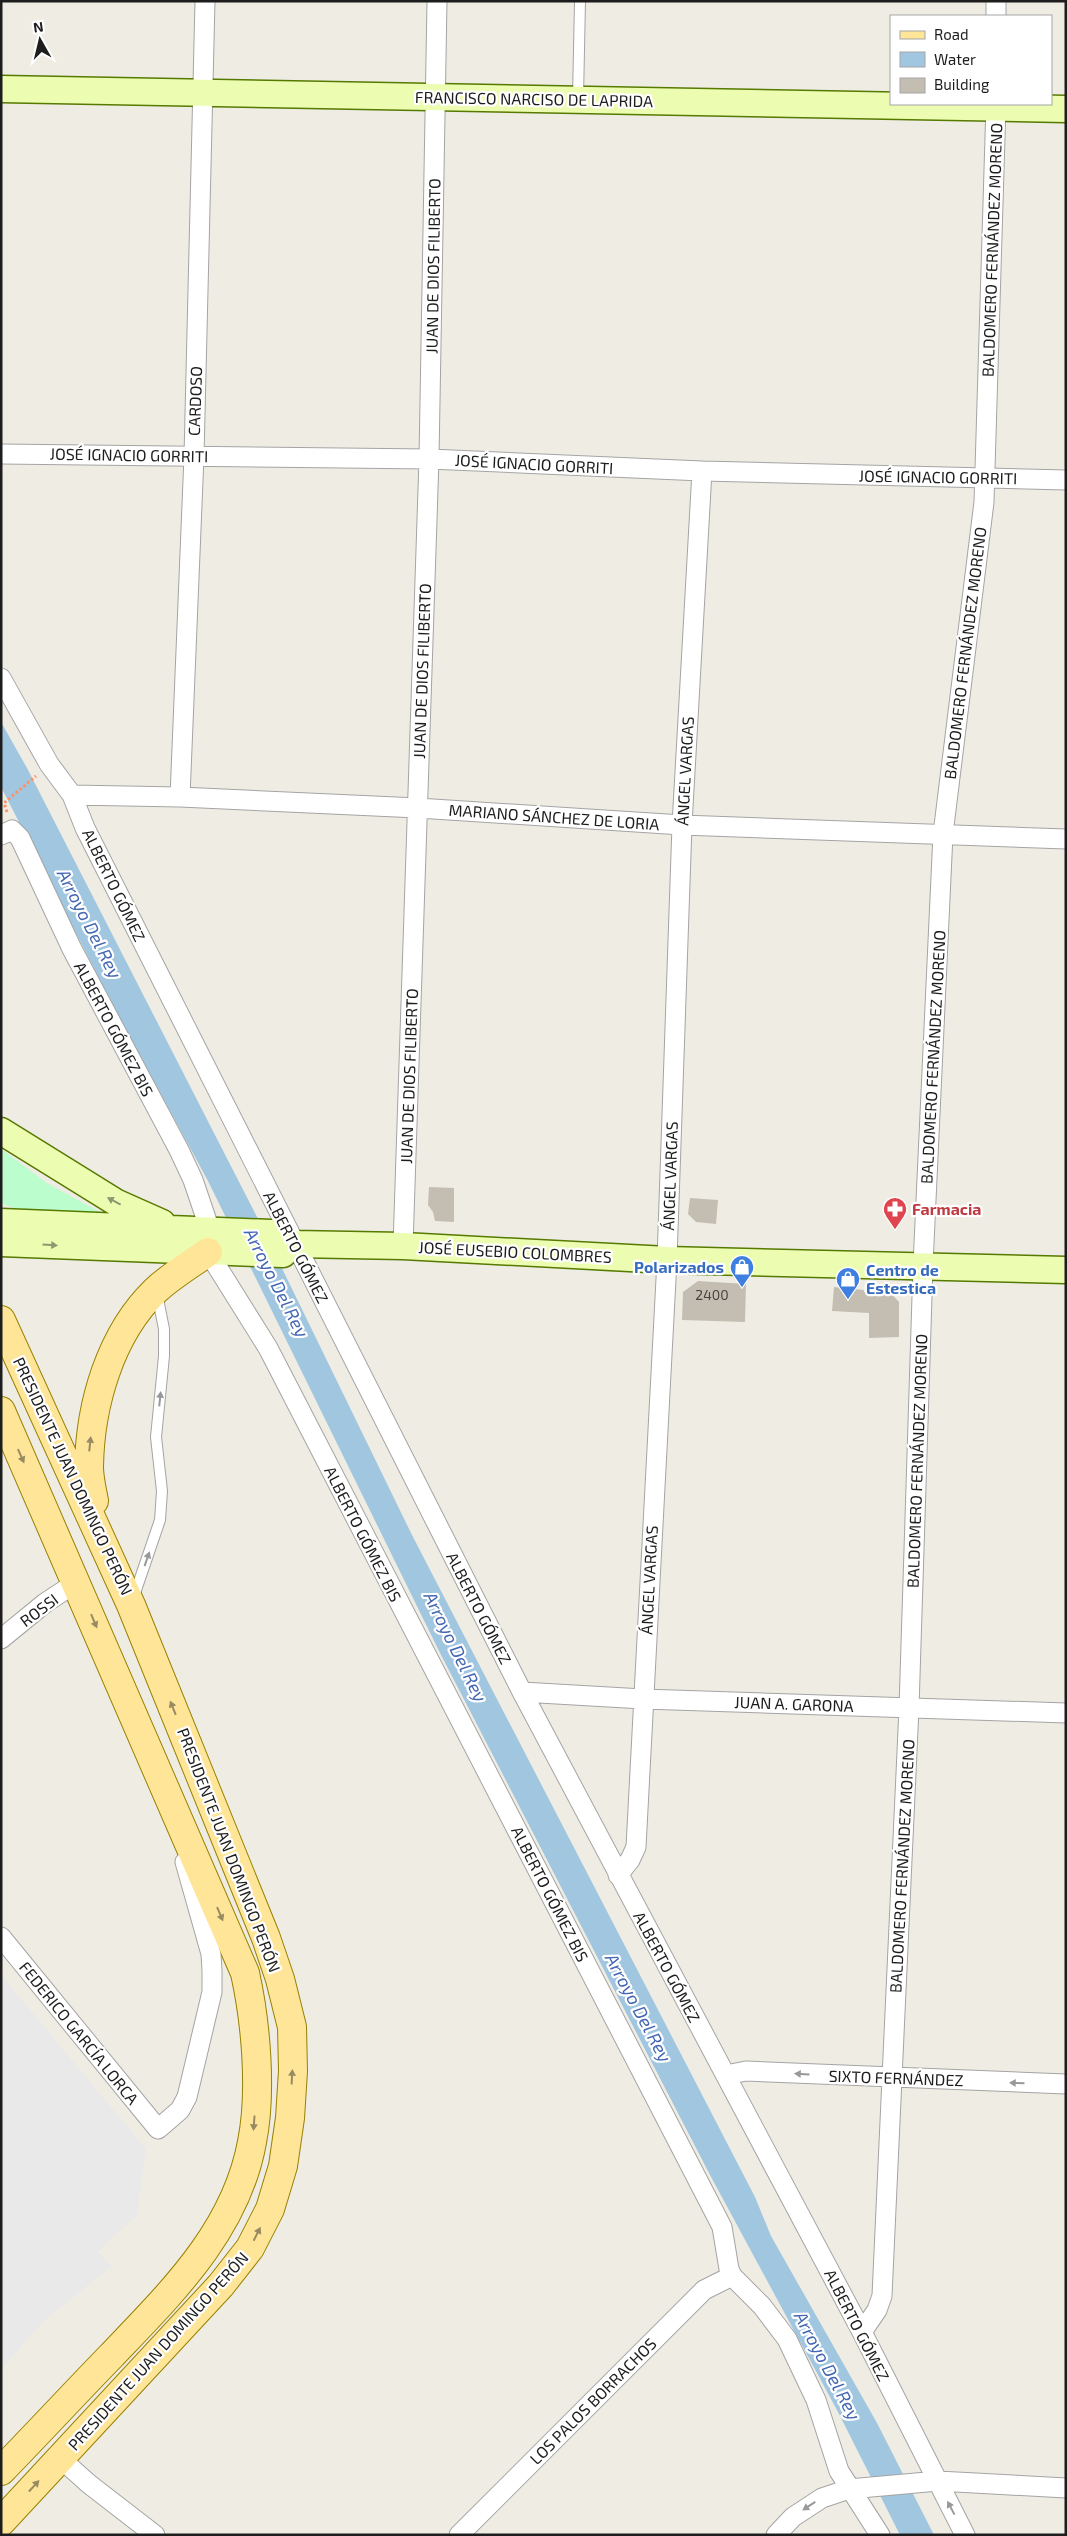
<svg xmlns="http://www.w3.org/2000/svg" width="1067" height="2536" viewBox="0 0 1067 2536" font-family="'Exo 2',sans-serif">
	<rect width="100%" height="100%" fill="#efede3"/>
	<path fill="#bcfdcd" d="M 1,1149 L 47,1183 L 109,1217 L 18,1210 L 1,1203 Z"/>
	<path fill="#e9e9e9" d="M 1,1975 L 146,2149 L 137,2215 L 98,2252 L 112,2266 L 45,2320 L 1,2369 Z"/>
	<path fill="#a0c6e0" d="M 1,722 L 27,768 L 256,1215 L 412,1535 L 755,2197 L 771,2236 L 877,2423 L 934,2535 L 900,2535 L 838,2412 L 710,2175 L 440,1653 L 208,1181 L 117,1013 L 1,787 Z"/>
	<path fill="#c4bdb2" d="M 429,1187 L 454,1188 L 454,1222 L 435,1221 L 433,1212 L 428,1205 Z
		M 690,1198 L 718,1200 L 716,1224 L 696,1222 L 688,1214 Z
		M 698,1281 L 746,1284 L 745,1322 L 682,1320 L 683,1292 Z
		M 834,1287 L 864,1290 L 864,1292 L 889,1291 L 899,1302 L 899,1337 L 869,1338 L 869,1313 L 832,1311 Z"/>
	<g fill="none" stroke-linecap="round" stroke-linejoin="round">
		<g stroke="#a4a4a4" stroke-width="12">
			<path id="lane" d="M 578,98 L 580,1
				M 133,1599 L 160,1520 L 162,1491 L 156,1437 L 164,1356 L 164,1329 L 157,1294"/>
		</g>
		<g stroke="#a4a4a4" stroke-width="21">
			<path id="street" d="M 996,16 L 996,1
				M 1,454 L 429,459 L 702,471 L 1066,480
				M 1,678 L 49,764 L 72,795 L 85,828 L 522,1692 L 862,2332 L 965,2535
				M 72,795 L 180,797 L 418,808 L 682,825 L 1066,839
				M 180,797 L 194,456 L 205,1
				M 1,835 L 12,830 L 20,838 L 72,949 L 179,1150 L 193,1180 L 210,1230
				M 403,1246 L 429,459 L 437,1
				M 208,1252 L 268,1348 L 722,2227 L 729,2269 L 732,2276 L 762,2306 L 787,2339 L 816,2400 L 839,2471 L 880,2535
				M 1,1639 L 45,1603 L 77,1582
				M 522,1692 L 643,1699 L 1066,1713
				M 618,1875 L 630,1860 L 636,1847 L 667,1260 L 682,825 L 702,471
				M 1,1937 L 158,2129 L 180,2110 L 187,2097 L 212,1992 L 212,1971 L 211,1954 L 185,1862
				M 726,2075 L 746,2071 L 1066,2084
				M 862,2332 L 877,2310 L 882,2296 L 909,1708 L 923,1265 L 943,834 L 984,502 L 996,104
				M 60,2458 L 89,2484 L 155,2535
				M 459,2535 L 704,2290 L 732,2276
				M 776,2535 L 793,2517 L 822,2498 L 849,2489 L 938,2481 L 1066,2488"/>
		</g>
		<g stroke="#567900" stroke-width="29">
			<path id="secondary" d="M 1,89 L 1066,109
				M 1,1131 L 117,1203 L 162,1223
				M 1,1222 L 271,1233 L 294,1244 L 403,1246 L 667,1260 L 1066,1270
				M 1,1243 L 283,1254 L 294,1244"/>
		</g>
		<g stroke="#978100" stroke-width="30">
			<path id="primary" d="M 1,1320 L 131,1605 L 266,1938 L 280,1979 L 292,2027 L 293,2071 L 290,2118 L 283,2166 L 270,2209 L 250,2248 L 221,2285 L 1,2522
				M 1,1411 L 245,1973 C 256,2023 262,2092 252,2142 C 236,2231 170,2294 111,2356 C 74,2394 38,2433 1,2471
				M 94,1501 C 92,1490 89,1478 89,1467 C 90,1405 110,1334 156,1290 C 171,1276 191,1264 208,1252"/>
		</g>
		<path stroke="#ff9064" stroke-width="3" stroke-dasharray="2.5 2.5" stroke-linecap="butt" d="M 7,812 L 4,803 L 36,776"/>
		<use href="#lane" stroke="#fff" stroke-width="10"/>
		<use href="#street" stroke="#fff" stroke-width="19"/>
		<use href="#secondary" stroke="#ecfdb2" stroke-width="26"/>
		<use href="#primary" stroke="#ffe598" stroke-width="28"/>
	</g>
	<defs><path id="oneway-solid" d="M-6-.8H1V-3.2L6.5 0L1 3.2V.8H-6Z" transform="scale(1.25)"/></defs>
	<g fill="#8f986f">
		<use href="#oneway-solid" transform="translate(114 1201) rotate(-152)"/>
		<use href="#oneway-solid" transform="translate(50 1245) rotate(3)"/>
	</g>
	<g fill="#999">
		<use href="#oneway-solid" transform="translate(160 1399) rotate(-84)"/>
		<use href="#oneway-solid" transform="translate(147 1559) rotate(-71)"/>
		<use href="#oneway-solid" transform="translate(802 2074) rotate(-177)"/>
		<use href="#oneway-solid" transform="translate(1017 2083) rotate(-178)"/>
		<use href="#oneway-solid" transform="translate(809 2506) rotate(147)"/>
		<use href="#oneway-solid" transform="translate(951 2508) rotate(-118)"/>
	</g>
	<g fill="#998b61">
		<use href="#oneway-solid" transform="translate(90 1444) rotate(-84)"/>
		<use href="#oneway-solid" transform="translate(21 1456) rotate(66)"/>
		<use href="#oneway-solid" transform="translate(94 1621) rotate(67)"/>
		<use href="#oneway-solid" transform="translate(173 1708) rotate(-112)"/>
		<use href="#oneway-solid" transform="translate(220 1914) rotate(67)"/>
		<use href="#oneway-solid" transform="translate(292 2077) rotate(-87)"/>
		<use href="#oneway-solid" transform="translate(254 2123) rotate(94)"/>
		<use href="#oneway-solid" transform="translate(257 2234) rotate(-63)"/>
		<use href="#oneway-solid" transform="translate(34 2486) rotate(-47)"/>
	</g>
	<defs>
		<g id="pharmacy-pin" transform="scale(1.25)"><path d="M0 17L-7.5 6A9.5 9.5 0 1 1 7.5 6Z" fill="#e0444e" stroke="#fff"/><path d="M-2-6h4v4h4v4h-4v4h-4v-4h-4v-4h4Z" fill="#fff"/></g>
		<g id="shop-pin" transform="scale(1.25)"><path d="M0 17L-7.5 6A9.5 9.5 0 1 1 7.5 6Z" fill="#3f7fe0" stroke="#fff"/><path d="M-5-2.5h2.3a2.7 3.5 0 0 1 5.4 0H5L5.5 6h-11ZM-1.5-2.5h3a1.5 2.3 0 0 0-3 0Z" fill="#fff"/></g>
	</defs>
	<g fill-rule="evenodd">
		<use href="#pharmacy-pin" x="895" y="1209"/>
		<use href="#shop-pin" x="742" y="1267"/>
		<use href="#shop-pin" x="848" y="1279"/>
	</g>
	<g text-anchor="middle" stroke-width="4.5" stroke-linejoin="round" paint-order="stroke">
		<g font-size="14" fill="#474542">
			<text x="712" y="1300">2400</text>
		</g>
		<g font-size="16" fill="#1d1d1d" stroke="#fff">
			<text transform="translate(534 99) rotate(1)" y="6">FRANCISCO NARCISO DE LAPRIDA</text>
			<text transform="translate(992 250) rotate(-88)" y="6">BALDOMERO FERNÁNDEZ MORENO</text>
			<text transform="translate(433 266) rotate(-89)" y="6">JUAN DE DIOS FILIBERTO</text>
			<text transform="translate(195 401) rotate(-88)" y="6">CARDOSO</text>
			<text transform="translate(129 455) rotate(1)" y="6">JOSÉ IGNACIO GORRITI</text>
			<text transform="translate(534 464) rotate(3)" y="6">JOSÉ IGNACIO GORRITI</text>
			<text transform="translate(938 477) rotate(1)" y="6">JOSÉ IGNACIO GORRITI</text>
			<text transform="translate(965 653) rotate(-83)" y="6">BALDOMERO FERNÁNDEZ MORENO</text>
			<text transform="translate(422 671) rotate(-88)" y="6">JUAN DE DIOS FILIBERTO</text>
			<text transform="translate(685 771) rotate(-87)" y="6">ÁNGEL VARGAS</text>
			<text transform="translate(554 817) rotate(4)" y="6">MARIANO SÁNCHEZ DE LORIA</text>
			<text transform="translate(114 885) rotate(64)" y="6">ALBERTO GÓMEZ</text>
			<text transform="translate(114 1029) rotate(62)" y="6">ALBERTO GÓMEZ BIS</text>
			<text transform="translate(933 1057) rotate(-87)" y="6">BALDOMERO FERNÁNDEZ MORENO</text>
			<text transform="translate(409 1076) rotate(-88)" y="6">JUAN DE DIOS FILIBERTO</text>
			<text transform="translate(670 1176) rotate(-88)" y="6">ÁNGEL VARGAS</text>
			<text transform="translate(296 1247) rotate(63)" y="6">ALBERTO GÓMEZ</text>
			<text transform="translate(515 1252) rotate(3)" y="6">JOSÉ EUSEBIO COLOMBRES</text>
			<text transform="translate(917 1461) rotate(-88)" y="6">BALDOMERO FERNÁNDEZ MORENO</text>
			<text transform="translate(73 1476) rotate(65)" y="6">PRESIDENTE JUAN DOMINGO PERÓN</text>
			<text transform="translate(363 1534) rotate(63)" y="6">ALBERTO GÓMEZ BIS</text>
			<text transform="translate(649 1580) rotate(-87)" y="6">ÁNGEL VARGAS</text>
			<text transform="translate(479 1608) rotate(63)" y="6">ALBERTO GÓMEZ</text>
			<text transform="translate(39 1610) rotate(-37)" y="6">ROSSI</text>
			<text transform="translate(794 1704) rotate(2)" y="6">JUAN A. GARONA</text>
			<text transform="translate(229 1850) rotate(69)" y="6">PRESIDENTE JUAN DOMINGO PERÓN</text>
			<text transform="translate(902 1866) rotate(-87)" y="6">BALDOMERO FERNÁNDEZ MORENO</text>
			<text transform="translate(550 1894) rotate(63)" y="6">ALBERTO GÓMEZ BIS</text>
			<text transform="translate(667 1967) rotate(62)" y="6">ALBERTO GÓMEZ</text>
			<text transform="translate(79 2033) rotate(51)" y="6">FEDERICO GARCÍA LORCA</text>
			<text transform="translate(896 2078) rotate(2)" y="6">SIXTO FERNÁNDEZ</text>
			<text transform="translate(857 2325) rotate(63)" y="6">ALBERTO GÓMEZ</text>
			<text transform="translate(158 2351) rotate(-48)" y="6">PRESIDENTE JUAN DOMINGO PERÓN</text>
			<text transform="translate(593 2401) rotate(-45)" y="6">LOS PALOS BORRACHOS</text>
		</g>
		<g font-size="16" font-weight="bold" fill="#be3a42" stroke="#fff" text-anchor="start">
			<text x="912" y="1215">Farmacia</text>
		</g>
		<g font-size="16" font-weight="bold" fill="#366cbe" stroke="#fff" text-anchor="end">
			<text x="724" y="1273">Polarizados</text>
			<text x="866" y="1276" text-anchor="start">Centro de<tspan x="866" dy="18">Estestica</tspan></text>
		</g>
		<g font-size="18" font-style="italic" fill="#4467b3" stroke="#fff">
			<text transform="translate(89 924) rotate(63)" y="6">Arroyo Del Rey</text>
			<text transform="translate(276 1283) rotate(63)" y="6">Arroyo Del Rey</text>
			<text transform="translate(455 1647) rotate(64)" y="6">Arroyo Del Rey</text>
			<text transform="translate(638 2008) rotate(62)" y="6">Arroyo Del Rey</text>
			<text transform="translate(827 2366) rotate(62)" y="6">Arroyo Del Rey</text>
		</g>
	</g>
	<rect width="1067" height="2536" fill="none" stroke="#1d1d1d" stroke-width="5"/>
	<rect x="890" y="15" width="162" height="90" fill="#ffffff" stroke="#a5a5a5"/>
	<rect x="900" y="31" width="25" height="8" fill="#ffe598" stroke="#a5a5a5"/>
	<text x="934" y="40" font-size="15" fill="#1d1d1d">Road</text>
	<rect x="900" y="52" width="25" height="15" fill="#a0c6e0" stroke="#a5a5a5"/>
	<text x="934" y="65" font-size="15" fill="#1d1d1d">Water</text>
	<rect x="900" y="78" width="25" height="15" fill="#c4bdb2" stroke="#a5a5a5"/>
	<text x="934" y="90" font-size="15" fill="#1d1d1d">Building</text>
	<g transform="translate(40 40) rotate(352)" stroke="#ffffff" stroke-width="4" paint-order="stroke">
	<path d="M0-4L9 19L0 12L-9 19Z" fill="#1d1d1d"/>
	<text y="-8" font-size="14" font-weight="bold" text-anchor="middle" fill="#1d1d1d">N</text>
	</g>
</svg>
